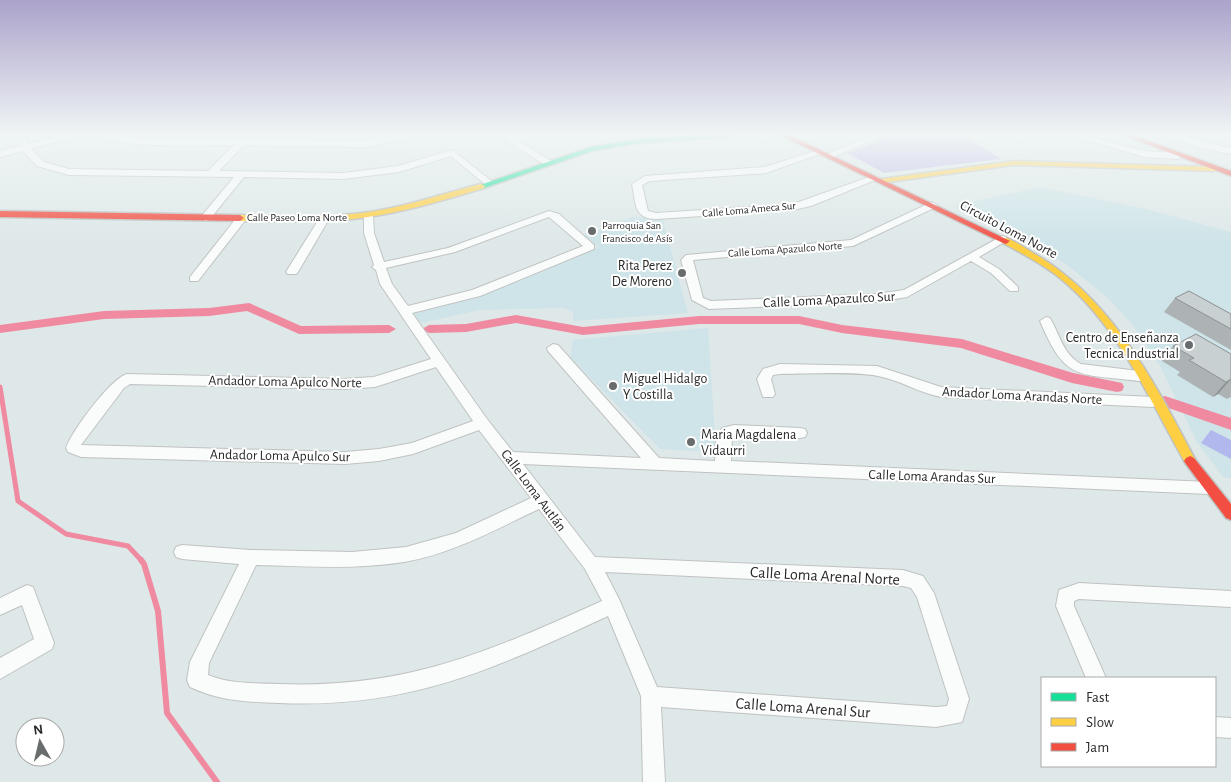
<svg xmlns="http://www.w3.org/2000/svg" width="1231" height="782" viewBox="0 0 1231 782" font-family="'Alegreya Sans',sans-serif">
	<rect width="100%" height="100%" fill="#dee8e8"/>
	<path fill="#cee4e8" d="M 1040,187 L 1146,209 L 1231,232 L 1231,478 L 1224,478 L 1197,442 L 1160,366 L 1133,325 L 1106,296 L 1067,265 L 1026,240 L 954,206 Z
		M 632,217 L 662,217 L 688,313 L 573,321 L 573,312 L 564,308 L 480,310 L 421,323 L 412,312 L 479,296 L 599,247 L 584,235 Z
		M 708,328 L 716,452 L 660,449 L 570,357 L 573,340 Z"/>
	<path fill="#bcb8e8" d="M 896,135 L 963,135 L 1001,159 L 884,173 L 847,153 Z"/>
	<path fill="#b0b8ed" d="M 1211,430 L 1231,440 L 1231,459 L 1201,443 Z"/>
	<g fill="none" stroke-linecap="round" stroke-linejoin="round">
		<path stroke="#f08aa0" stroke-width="5" d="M 0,387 L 18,501 L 66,534 L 128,546 L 142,561"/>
		<path stroke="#f08aa0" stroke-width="6" d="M 141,560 L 144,564 L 158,611 L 167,713 L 217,782"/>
		<path fill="#f08aa0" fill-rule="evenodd" d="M 249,303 L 301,326 L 389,325 L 396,329 L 389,333 L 299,334 L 247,311 L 209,316 L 104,319 L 0,333 L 0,325 L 104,311 L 209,308 Z
			M 516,315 L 583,327 L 699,316 L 799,316 L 842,325 L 962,339 L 1073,373 L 1122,383 L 1124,387 L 1122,391 L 1117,392 L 1072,383 L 961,348 L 842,333 L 799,324 L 699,324 L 583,335 L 516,323 L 466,332 L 429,333 L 422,329 L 429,325 L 466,324 Z
			M 1165,396 L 1231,418 L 1231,430 L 1160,405 L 1157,401 L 1160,397 Z"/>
		<g stroke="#c0c2c1" stroke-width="2">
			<path id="street" d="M 66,135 L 78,135 L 31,149 L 44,162 L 69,169 L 208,171 L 234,145 C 212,145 112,149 101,135 L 109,135 L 124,138 L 367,141 L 398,135 L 411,135 L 410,137 L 367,147 L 244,145 L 219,171 L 343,173 L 398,166 L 452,150 L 494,183 L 486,185 L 451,156 L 399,172 L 343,179 L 244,177 L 209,220 L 205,221 L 200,218 L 234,177 L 69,175 L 37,166 L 23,151 L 0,157 L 0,151 L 21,146 L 20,140 L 26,140 L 28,144 Z
				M 510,135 L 518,135 L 515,139 L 551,161 L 551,165 L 545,165 L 507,141 L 506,139 Z
				M 873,135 L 883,135 L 831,158 L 823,156 Z
				M 1069,135 L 1081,135 L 1145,151 L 1178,153 L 1183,156 L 1178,159 L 1145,157 Z
				M 1164,135 L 1175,135 L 1231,148 L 1231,154 L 1197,147 Z
				M 818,150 L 825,152 L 766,173 L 650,181 L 642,185 L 648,211 L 656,213 L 793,204 L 872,176 L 880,178 L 811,206 L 793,210 L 656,219 C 633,219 636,202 632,184 L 645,176 L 765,167 Z
				M 932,202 L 937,205 L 936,207 L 853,246 L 693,260 L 703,298 L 711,301 L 877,294 L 904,290 L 1002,236 L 1006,237 L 1006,241 L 979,257 L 999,269 L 1018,287 L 1018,291 L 1010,291 L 991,273 L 971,261 L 907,297 L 877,302 L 709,309 L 692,300 L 681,260 L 686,255 L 851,240 Z
				M 549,211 L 559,214 L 594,245 L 594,249 L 480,296 L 412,313 L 487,419 L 513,452 L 641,458 L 548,351 L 547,348 L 553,344 L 558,345 L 659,458 L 715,461 L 716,439 L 722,428 L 734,425 L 800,428 L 805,429 L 807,433 L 805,437 L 800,438 L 732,436 L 731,461 L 1209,482 L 1215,484 L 1217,488 L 1215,492 L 1209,494 L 523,464 L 595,557 L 903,570 L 923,576 L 934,593 L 969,699 L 962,722 L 936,727 L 661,707 L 665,782 L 643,782 L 641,696 L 608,616 C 494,669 408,709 279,703 C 247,702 219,701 190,687 L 187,680 L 190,662 L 239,564 L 182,559 L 176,557 L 174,552 L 176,547 L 182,545 L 251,550 L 352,552 L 406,547 L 456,533 L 531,498 L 479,430 L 413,454 L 379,461 L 345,464 L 81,457 L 68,452 L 66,448 C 72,431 110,379 127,374 L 343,379 L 374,377 L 431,359 L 380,284 L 376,270 L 372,267 L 374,265 L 364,233 L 364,214 L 372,214 L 373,216 L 374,233 L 384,262 L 448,248 ZM 549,217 L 583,246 L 472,290 L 408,306 L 392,284 L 386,268 L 455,252 ZM 436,367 L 473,421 L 412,443 L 379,449 L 345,452 L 81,445 L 124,388 L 130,384 L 343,389 L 375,387 ZM 539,509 L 585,569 L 602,601 C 489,652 405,689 279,684 C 255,683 229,684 208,675 L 209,663 L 256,565 C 306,566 355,570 404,562 C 452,554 496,529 539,509 ZM 605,572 L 903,586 L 911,588 L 917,597 L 949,699 L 947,706 L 936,707 L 657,687 L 619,599 Z
				M 242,215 L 247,218 L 198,281 L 190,281 L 190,277 L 238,216 Z
				M 324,216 L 329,219 L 298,272 L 296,274 L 288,274 L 286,272 L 319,219 Z
				M 1046,317 L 1050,318 C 1060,335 1063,354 1081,364 L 1139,371 L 1146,376 L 1144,379 L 1139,381 C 1078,373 1066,383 1040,321 Z
				M 780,364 L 877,366 L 941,387 L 1153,397 L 1160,402 L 1153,407 L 941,397 C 919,393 900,380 878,376 C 850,371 809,374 780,374 L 773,375 L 771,379 L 775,394 L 773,397 L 763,397 L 757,379 L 763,369 Z
				M 1079,583 L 1231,591 L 1231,607 L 1079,599 L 1074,601 L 1074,606 L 1106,678 L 1086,678 L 1056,606 L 1059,590 Z
				M 27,585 L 33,587 L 54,643 L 52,649 L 0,679 L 0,658 L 34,639 L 22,605 L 0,615 L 0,598 Z
				M 1215,717 L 1231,718 L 1231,738 L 1215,737 Z"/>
		</g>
		<g stroke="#c0c2c1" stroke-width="3">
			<path id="fast" d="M 708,135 L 737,135 L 733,137 L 639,143 L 592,151 L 484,188 L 477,186 L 591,147 L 639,139 Z"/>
		</g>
		<g stroke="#c0c2c1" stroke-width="3">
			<path id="slow" d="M 1014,161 L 1214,167 L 1218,169 L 1214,171 L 1014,165 L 881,183 L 877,181 L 881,179 Z
				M 481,184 L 485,186 L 484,188 C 438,202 391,216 343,220 C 309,223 274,221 240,221 L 236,218 L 240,215 C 281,216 321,218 362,213 C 403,208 441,194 481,184 Z
				M 1006,238 C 1015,241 1025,248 1033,253 C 1112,298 1155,383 1196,461 L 1194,464 L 1190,466 L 1186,464 C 1151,403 1121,331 1067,284 C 1048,267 1025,255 1003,243 L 1003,239 Z"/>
		</g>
		<g stroke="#c0c2c1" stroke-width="3">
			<path id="jam" d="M 780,135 L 789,135 L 1010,241 L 1006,244 L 1003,243 Z
				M 1123,135 L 1132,135 L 1231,171 L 1231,176 Z
				M 0,211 L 240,215 L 244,218 L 240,221 L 0,217 Z
				M 1190,456 L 1194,458 L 1231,504 L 1231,520 L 1226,518 L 1186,464 L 1184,461 L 1186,458 Z"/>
		</g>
		<use href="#street" fill="#fafcfc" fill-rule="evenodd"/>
		<use href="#fast" fill="#16e098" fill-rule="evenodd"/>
		<use href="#slow" fill="#ffcf43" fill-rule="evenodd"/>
		<use href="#jam" fill="#f24e42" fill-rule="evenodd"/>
	</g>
	<path fill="#adb3b4" d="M 1175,298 L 1231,314 L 1231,350 L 1164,312 Z
		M 1173,346 L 1231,354 L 1231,397 L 1227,399 L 1218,394 L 1213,397 L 1177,375 L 1180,372 L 1162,361 Z"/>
	<path fill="#8d9292" d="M 1231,379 L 1218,394 L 1213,397 L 1226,382 Z"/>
	<path fill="#c9d0d1" stroke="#8d9292" d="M 1189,291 L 1231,314 L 1231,329 L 1175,298 Z
		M 1196,334 L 1231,354 L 1231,379 L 1226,382 L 1189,360 L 1194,358 L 1173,346 Z"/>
	<linearGradient id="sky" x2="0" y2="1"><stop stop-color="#aba3cb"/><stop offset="0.55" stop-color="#f0f5f5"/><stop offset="1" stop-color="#f0f5f5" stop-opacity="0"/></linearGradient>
	<rect width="1231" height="244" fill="url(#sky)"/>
	<g fill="#686c6c" stroke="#fff" stroke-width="2">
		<circle cx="592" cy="231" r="5"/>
		<circle cx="682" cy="273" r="5"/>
		<circle cx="1189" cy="345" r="5"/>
		<circle cx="613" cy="386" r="5"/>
		<circle cx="691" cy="442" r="5"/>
	</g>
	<g text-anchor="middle" stroke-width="4" stroke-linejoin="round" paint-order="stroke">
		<g font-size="11" fill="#292929" stroke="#fff">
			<text transform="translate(749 209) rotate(-5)" y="4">Calle Loma Ameca Sur</text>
			<text x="297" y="221">Calle Paseo Loma Norte</text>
			<text transform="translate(785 249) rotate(-4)" y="4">Calle Loma Apazulco Norte</text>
		</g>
		<g font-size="11" fill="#292929" stroke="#fff" text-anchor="start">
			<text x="602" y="229">Parroquia San<tspan x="602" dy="13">Francisco de Asís</tspan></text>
		</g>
		<g font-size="14" fill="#292929" stroke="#fff">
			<text transform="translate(1009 229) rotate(28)" y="5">Circuito Loma Norte</text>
			<text transform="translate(829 299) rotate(-3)" y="5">Calle Loma Apazulco Sur</text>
			<text transform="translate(285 381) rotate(1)" y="5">Andador Loma Apulco Norte</text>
			<text transform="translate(1022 395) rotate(3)" y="5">Andador Loma Arandas Norte</text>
			<text transform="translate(280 455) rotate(1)" y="5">Andador Loma Apulco Sur</text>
			<text transform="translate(932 476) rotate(2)" y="5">Calle Loma Arandas Sur</text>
			<text transform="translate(534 490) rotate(53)" y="5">Calle Loma Autlán</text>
		</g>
		<g font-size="14" fill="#292929" stroke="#fff" text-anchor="end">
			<text x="672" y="270">Rita Perez<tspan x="672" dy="16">De Moreno</tspan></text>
			<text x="1179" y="342">Centro de Enseñanza<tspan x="1179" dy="16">Tecnica Industrial</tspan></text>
			<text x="623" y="383" text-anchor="start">Miguel Hidalgo<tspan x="623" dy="16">Y Costilla</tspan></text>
			<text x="701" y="439" text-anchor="start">Maria Magdalena<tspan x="701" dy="16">Vidaurri</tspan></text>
		</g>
		<g font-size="16" fill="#292929" stroke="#fff">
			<text transform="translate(825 575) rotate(3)" y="6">Calle Loma Arenal Norte</text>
			<text transform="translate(803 707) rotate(4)" y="6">Calle Loma Arenal Sur</text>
		</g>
	</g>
	<rect x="1041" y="677" width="175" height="90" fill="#ffffff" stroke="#a9a9a9"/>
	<rect x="1051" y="693" width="25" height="8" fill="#16e098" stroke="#a9a9a9"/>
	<text x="1086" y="702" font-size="15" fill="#292929">Fast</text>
	<rect x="1051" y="718" width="25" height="8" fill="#ffcf43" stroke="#a9a9a9"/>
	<text x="1086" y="727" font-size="15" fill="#292929">Slow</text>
	<rect x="1051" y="743" width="25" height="8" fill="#f24e42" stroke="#a9a9a9"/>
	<text x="1086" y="752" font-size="15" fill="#292929">Jam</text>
	<g transform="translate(40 742) rotate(352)"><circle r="24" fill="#ffffff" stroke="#a9a9a9"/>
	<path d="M0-4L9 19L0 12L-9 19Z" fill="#686c6c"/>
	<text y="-8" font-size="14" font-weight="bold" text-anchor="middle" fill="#292929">N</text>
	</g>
</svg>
